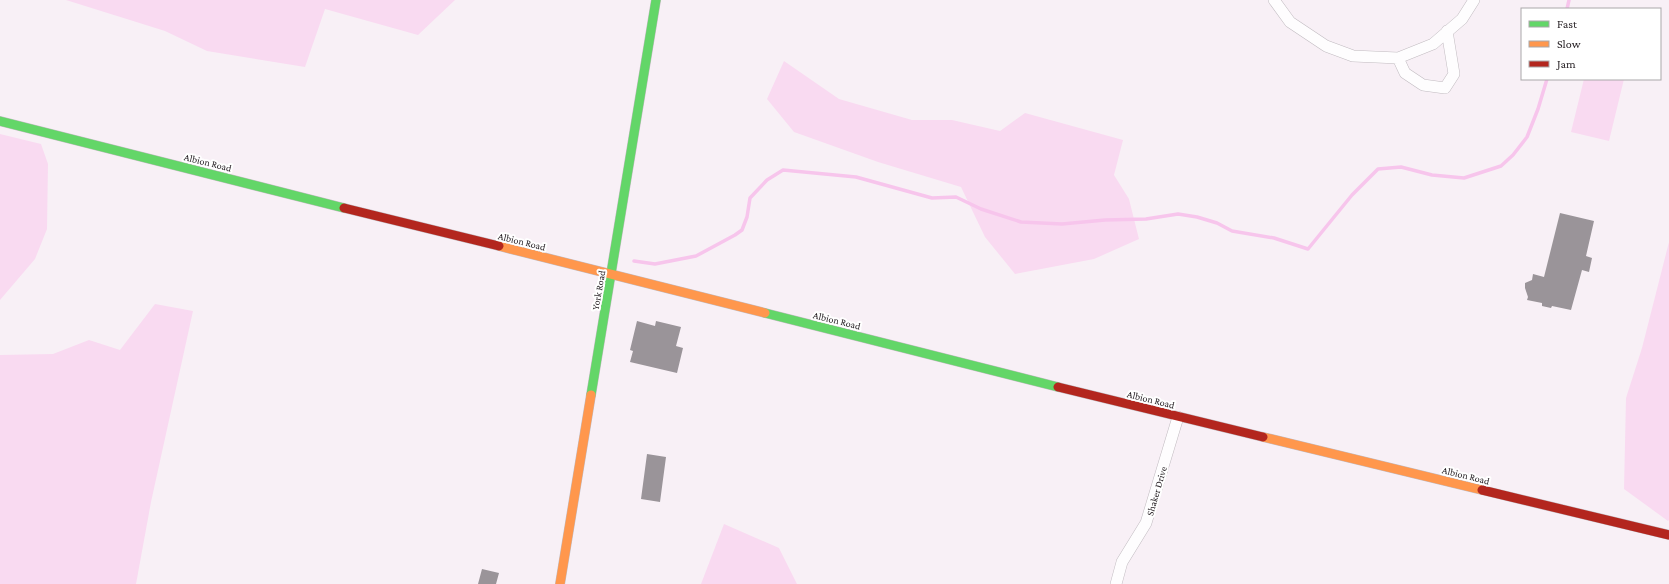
<svg xmlns="http://www.w3.org/2000/svg" width="1669" height="584" viewBox="0 0 1669 584" font-family="'Crimson Pro',serif">
	<rect width="100%" height="100%" fill="#f8f0f6"/>
	<path fill="#f9daf1" d="M 66,0 L 455,0 L 418,35 L 325,9 L 305,67 L 207,51 L 165,31 Z
		M 784,61 L 839,99 L 912,120 L 952,120 L 1000,131 L 1025,113 L 1123,140 L 1114,175 L 1129,199 L 1139,239 L 1094,259 L 1015,274 L 985,237 L 961,187 L 878,162 L 794,132 L 767,99 Z
		M 1584,79 L 1624,79 L 1609,141 L 1571,132 Z
		M 0,134 L 41,144 L 48,164 L 47,229 L 35,259 L 0,300 Z
		M 1669,242 L 1669,520 L 1668,521 L 1624,489 L 1626,398 L 1642,348 Z
		M 155,304 L 193,311 L 151,502 L 136,584 L 0,584 L 0,355 L 53,354 L 89,340 L 120,350 Z
		M 724,524 L 779,548 L 797,584 L 701,584 Z"/>
	<g fill="none" stroke-linecap="round" stroke-linejoin="round">
		<path stroke="#f7c5ec" stroke-width="3.5" d="M 1567,9 L 1569,0
			M 634,261 L 655,264 L 696,256 L 735,235 L 742,230 L 747,217 L 750,198 L 767,180 L 783,170 L 856,177 L 932,198 L 956,197 L 981,209 L 1021,222 L 1062,224 L 1105,220 L 1146,219 L 1178,214 L 1197,217 L 1217,223 L 1232,231 L 1274,238 L 1308,249 L 1352,195 L 1378,169 L 1401,167 L 1432,175 L 1464,178 L 1501,166 L 1513,155 L 1527,137 L 1538,109 L 1547,79"/>
	</g>
	<path fill="#9a9499" d="M 1560,213 L 1594,221 L 1586,256 L 1592,258 L 1589,272 L 1582,270 L 1571,310 L 1552,306 L 1551,308 L 1542,306 L 1542,303 L 1527,300 L 1528,297 L 1525,288 L 1525,283 L 1532,280 L 1533,274 L 1544,277 Z
		M 637,321 L 655,326 L 656,321 L 681,327 L 676,346 L 683,348 L 677,373 L 630,362 L 633,351 L 630,350 Z
		M 647,454 L 666,457 L 660,502 L 641,499 Z
		M 482,569 L 499,573 L 496,584 L 478,584 Z"/>
	<g fill="none" stroke-linecap="round" stroke-linejoin="round">
		<g stroke="#c1bbc0" stroke-width="12">
			<path id="street" d="M 1274,0 L 1290,22 L 1326,46 L 1353,56 L 1398,58 L 1433,44 L 1462,19 L 1474,0
				M 1398,58 L 1405,73 L 1423,85 L 1445,88 L 1454,74 L 1447,31
				M 1116,584 L 1122,562 L 1146,523 L 1178,417"/>
		</g>
		<g stroke="#c1bbc0" stroke-width="10">
			<path id="fast" d="M 0,121 L 344,208
				M 765,313 L 1058,387
				M 591,395 L 656,0"/>
		</g>
		<g stroke="#c1bbc0" stroke-width="10">
			<path id="slow" d="M 499,246 L 765,313
				M 1263,437 L 1482,490
				M 560,584 L 591,395"/>
		</g>
		<g stroke="#c1bbc0" stroke-width="10">
			<path id="jam" d="M 344,208 L 499,246
				M 1058,387 L 1263,437
				M 1482,490 L 1669,535"/>
		</g>
		<use href="#street" stroke="#fefdfe" stroke-width="11"/>
		<use href="#fast" stroke="#63d668" stroke-width="9"/>
		<use href="#slow" stroke="#ff974d" stroke-width="9"/>
		<use href="#jam" stroke="#b3261e" stroke-width="9"/>
	</g>
	<g text-anchor="middle" stroke-width="4" stroke-linejoin="round" paint-order="stroke">
		<g font-size="10" fill="#292327" stroke="#fff">
			<text transform="translate(208 162) rotate(14)" y="4">Albion Road</text>
			<text transform="translate(522 241) rotate(14)" y="4">Albion Road</text>
			<text transform="translate(598 290) rotate(-80)" y="4">York Road</text>
			<text transform="translate(837 320) rotate(14)" y="4">Albion Road</text>
			<text transform="translate(1151 399) rotate(14)" y="4">Albion Road</text>
			<text transform="translate(1466 475) rotate(14)" y="4">Albion Road</text>
			<text transform="translate(1156 491) rotate(-74)" y="4">Shaker Drive</text>
		</g>
	</g>
	<rect x="1521" y="8" width="140" height="72" fill="#ffffff" stroke="#a9a7a9"/>
	<rect x="1529" y="21" width="20" height="6" fill="#63d668" stroke="#a9a7a9"/>
	<text x="1557" y="28" font-size="12" fill="#292327">Fast</text>
	<rect x="1529" y="41" width="20" height="6" fill="#ff974d" stroke="#a9a7a9"/>
	<text x="1557" y="48" font-size="12" fill="#292327">Slow</text>
	<rect x="1529" y="61" width="20" height="6" fill="#b3261e" stroke="#a9a7a9"/>
	<text x="1557" y="68" font-size="12" fill="#292327">Jam</text>
</svg>
